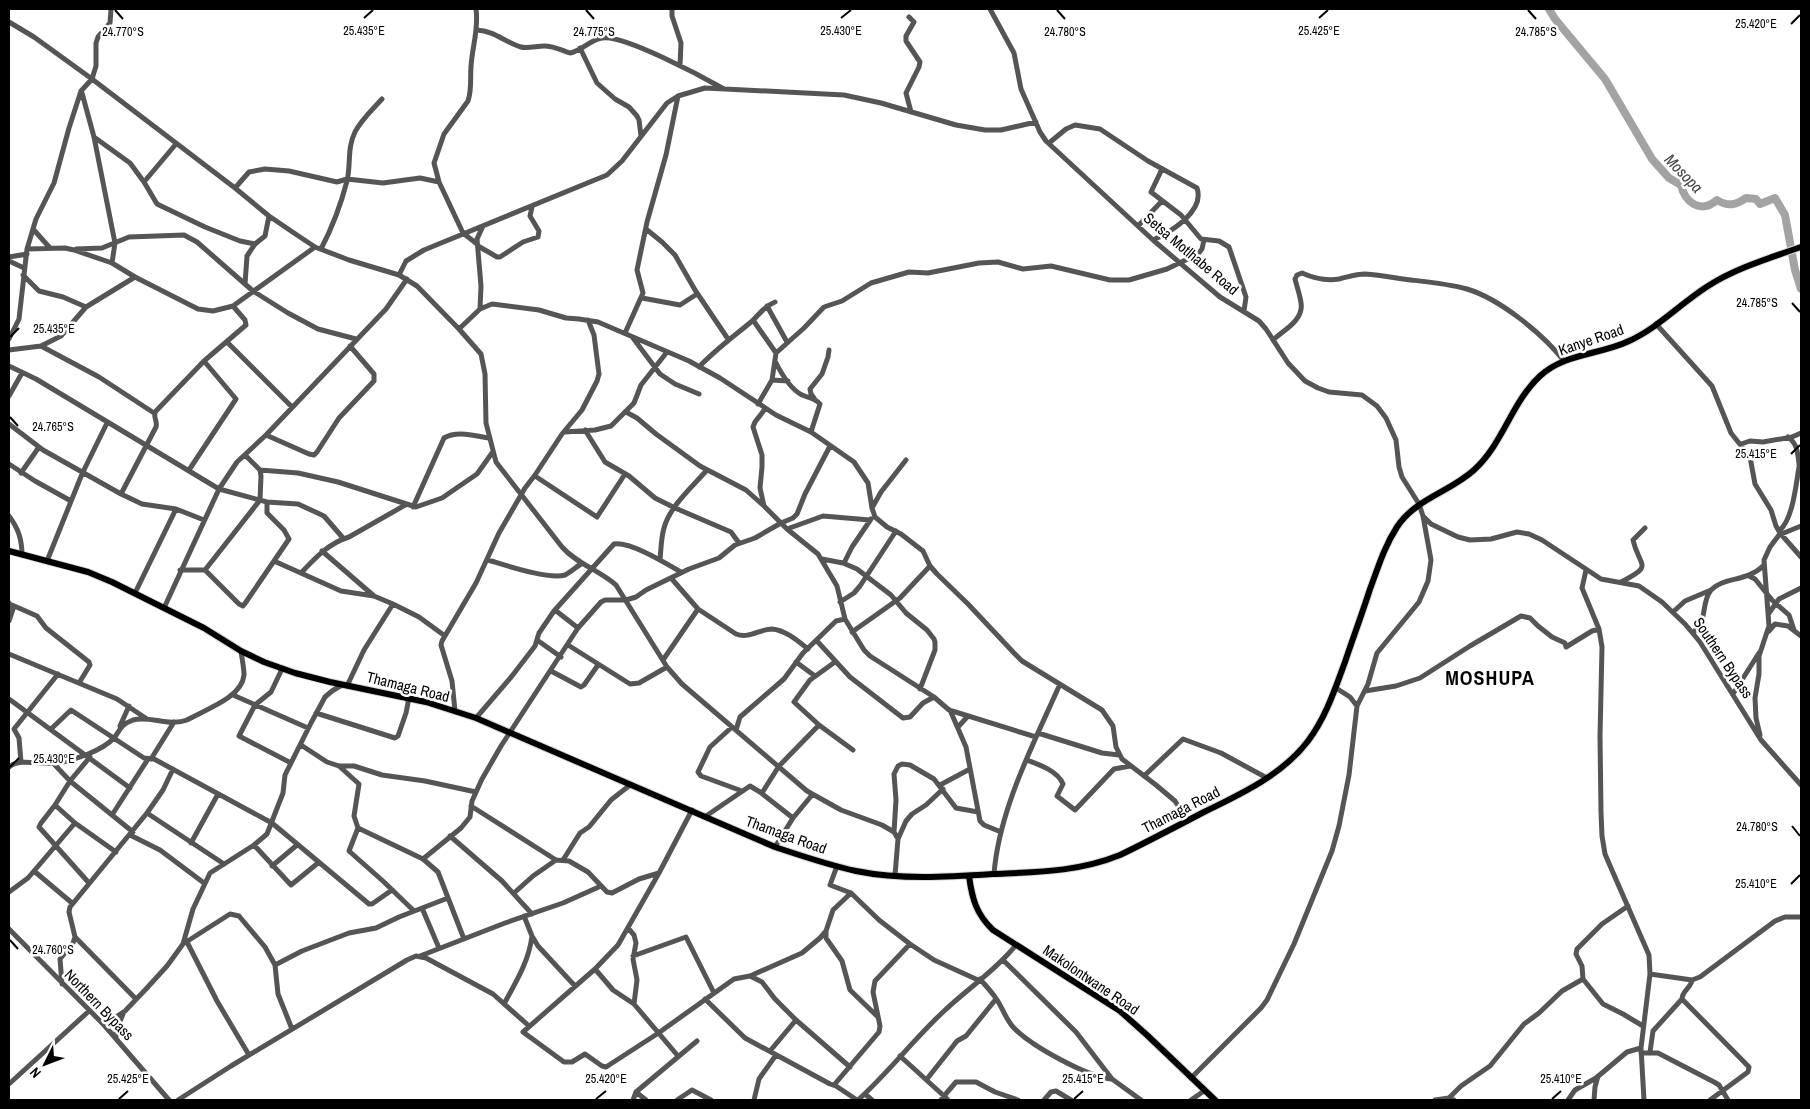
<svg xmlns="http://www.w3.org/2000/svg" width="1810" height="1109" viewBox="0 0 1810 1109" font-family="'Archivo Narrow',sans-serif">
	<rect width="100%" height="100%" fill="#fff"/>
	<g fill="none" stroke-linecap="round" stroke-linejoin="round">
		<path stroke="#a3a3a3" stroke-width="8" d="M 1549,9 L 1555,19 L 1605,79 L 1652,159 L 1669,178 L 1681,185 C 1685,203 1701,214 1717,200 C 1728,207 1736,205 1746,198 L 1756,199 L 1760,204 L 1775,198 L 1785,215 L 1795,270 L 1801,289"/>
		<g stroke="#dbdbdb" stroke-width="8">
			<path id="major" d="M 9,551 L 88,572 L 112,582 L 204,628 L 241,651 L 264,662 L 295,673 L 330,682 L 426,702 L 476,718 L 775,847 C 802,856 828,865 856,871 C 900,880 948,877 993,874 C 1037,872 1078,872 1120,855 C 1149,841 1177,826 1206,811 C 1243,793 1283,774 1308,741 C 1326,717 1335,689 1345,662 C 1353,638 1362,614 1370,589 C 1378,568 1384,547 1397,527 C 1415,499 1450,492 1474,470 C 1503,444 1511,403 1540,376 C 1565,353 1600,355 1629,341 C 1658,328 1681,303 1708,286 C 1736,268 1770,258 1801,247
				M 969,876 C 972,898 976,914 993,930 L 1120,1011 L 1148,1036 L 1215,1100"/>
		</g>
		<path stroke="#555" stroke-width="5" d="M 476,9 C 479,29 472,47 471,67 C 470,79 472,89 468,101 L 444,134 L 434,163 L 439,182 L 463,233 L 477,244
			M 672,9 L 672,16 L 681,43 L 680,65
			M 990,9 L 1014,53 L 1021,89 L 1040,132 L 1046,141 L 1153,240 L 1220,297 L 1259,321 L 1266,329 L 1288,363 L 1305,381 L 1318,388 L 1329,392 L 1362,395 L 1377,406 L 1386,418 L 1396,440 L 1399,467 L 1402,477 L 1419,504 L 1423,516 L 1431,524 L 1458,537 L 1470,540 L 1491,539 L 1517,532 L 1529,534 L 1542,540 L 1601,579 L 1639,586 L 1662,602 L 1685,624 L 1700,642 L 1761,740 L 1801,785
			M 909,17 L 914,22 L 906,36 L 906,41 L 920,62 L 919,67 L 906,93 L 911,112
			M 9,22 L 34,37 L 92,79 L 235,188 L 269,216 L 294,233 L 315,247 L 349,260 L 399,275 L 417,286 L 459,329 L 481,354 L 485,374 L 486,423 L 496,462 L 562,547 C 577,564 599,570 616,585 L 667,667 L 682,684 L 807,791 L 841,810 L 882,825 L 894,832 L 898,839 L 895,875
			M 477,30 C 494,31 505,42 521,47 C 527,49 537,46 544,46 C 554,46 561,50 570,53 C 581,51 590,40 602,38 C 623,34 703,77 724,89
			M 580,48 L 597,83 L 615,99 L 629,107 L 637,116 L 639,120 L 641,136
			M 82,93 L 94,137 L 115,243 L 112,263
			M 94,137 L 130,163 L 144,182 L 157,204 L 205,227 L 240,241 L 255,244
			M 1049,143 L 1066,129 L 1075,125 L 1100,129 L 1148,161 L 1197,188 C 1205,211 1171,232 1153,240
			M 1162,169 L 1151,192 L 1181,215 L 1201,239 L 1219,241 L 1229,247 L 1246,297 L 1244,311
			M 144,182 L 176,144
			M 235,188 L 249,172 L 265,169 L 289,171 L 337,182 L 347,179 L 383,183 L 420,178 L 439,182
			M 1138,226 L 1162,201
			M 33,229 L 50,248
			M 646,229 L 662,242 L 675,255 L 695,290 L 728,339
			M 478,246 L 497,257 L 500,257 L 523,242 L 538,237 L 539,231 L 530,216 L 532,207
			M 27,249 L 65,248 L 74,250 L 112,263 L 135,277 L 198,309 L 213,311 L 233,306 L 315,247
			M 76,249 L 102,248 L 129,237 L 184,235 L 197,242 L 253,291 L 288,313 L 318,329 L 356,339
			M 321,249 C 332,228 341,204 347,181 C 351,164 347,148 355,132 C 361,120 373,109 382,99
			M 9,257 L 27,254
			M 9,261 L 24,268
			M 23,275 L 39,291 L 63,297 L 86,307
			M 399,275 L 406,261 L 424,250 L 607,175 L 622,161 L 667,103 L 678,96 L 705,88 L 844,95 L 881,103 L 956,125 L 985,130 L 1001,130 L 1036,122
			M 245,284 L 247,256 L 255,244 L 265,236 L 269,216
			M 642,298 L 680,305 L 697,294
			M 767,306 L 787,342
			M 480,309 L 481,286 L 477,239 L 483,226
			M 753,320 L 776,353
			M 1656,324 L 1712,386 L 1731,433 L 1750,457 L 1755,484 L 1771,510 L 1776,526 L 1780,533 L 1801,557
			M 459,329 L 480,309 L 492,304 L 539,310 L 566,318 L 579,319 L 598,322 L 689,361 L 720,378 L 776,415 L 811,432 L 854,462 L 868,483 L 872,508 L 875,517 L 887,527 L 901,534 L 923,551 L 930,566 L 937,574 L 968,604 L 1014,653 L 1022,661 L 1102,710 L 1113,726 L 1116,747 L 1122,759 L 1156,785 L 1175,801 L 1188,821
			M 625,333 L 643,293 L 637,270 L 647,222 L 666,155 L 678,96
			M 633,338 L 660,374 L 675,384 L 699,394
			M 9,339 L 19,319 L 27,249 L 36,219 L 54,183 L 69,128 L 81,91 L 92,79 L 96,66 L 96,43 L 98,37 L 110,23 L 111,9
			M 1273,340 C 1284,330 1304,320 1301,303 C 1300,295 1297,287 1295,279 L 1297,275 L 1302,273 C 1313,278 1326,281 1339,279 C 1348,277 1356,274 1365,274 C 1380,275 1396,278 1411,280 C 1429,282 1449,284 1467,289 C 1500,299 1543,334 1564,361
			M 227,342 L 292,407
			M 41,346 L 99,377 L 154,413
			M 9,350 L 41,346 L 61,336 L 86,307 L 135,277
			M 775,361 C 781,373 790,389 802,395 C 809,398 815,398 820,404 L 811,432
			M 9,366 L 36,379 L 219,489 L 267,502 L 298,504 L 324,516 L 343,538
			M 699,367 C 715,350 733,337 751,322 C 760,314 763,307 775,302
			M 772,380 L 788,381
			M 9,396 L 22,373
			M 814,398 L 811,394 L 810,389 L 822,374 L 828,357 L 829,350
			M 758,404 L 772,380 L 776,353 L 804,328 L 824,307 L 842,301 L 871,283 L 909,272 L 928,273 L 979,263 L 998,262 L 1023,269 L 1051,266 L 1110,280 L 1129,280 L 1167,269 L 1198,254 L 1202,249 L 1204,240
			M 626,412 L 637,418 L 656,434 L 700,466 L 746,490 L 764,506 L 787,529 L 818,554 L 837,586 L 845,619 L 864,650 L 870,656 L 934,697 L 949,710 L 1036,737
			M 9,424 L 43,450 L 121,494 L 142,504 L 176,509 L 204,520
			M 585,430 L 605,462 L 629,476 L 655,498 L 675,508 L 731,532 L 739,543
			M 565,432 L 595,430 L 611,426 L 634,403 L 641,385 L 667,352
			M 266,435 L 309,454 L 314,455 L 317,452 L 339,418 L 374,381 L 374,374 L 350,346
			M 1788,437 C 1801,446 1797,462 1801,475
			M 1741,444 L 1750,441 L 1763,442 L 1792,437 L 1801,433
			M 9,464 L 35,481 L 71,501
			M 189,470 L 236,399 L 204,361
			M 260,470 L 298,473 L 338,482 L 416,507 L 442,498 L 477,474 L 492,453
			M 21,473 L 39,447
			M 535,476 L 597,517 L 625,474
			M 121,494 L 156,427 C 158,421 152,416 156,411 L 204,361 L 246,325 L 245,320 L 233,306
			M 764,506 L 760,488 L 762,467 L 762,455 L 753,427 L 755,422 L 765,409
			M 413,507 L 444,438 C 457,430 475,436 489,438
			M 872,508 L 881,492 L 906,460
			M 9,516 C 18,528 22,539 22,555
			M 787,529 L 823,516 L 870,520
			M 1779,531 C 1793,520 1796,484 1799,467
			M 322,551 L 374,596
			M 822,559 L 843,563 L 857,569 L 891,595 L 906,613 L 927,630 L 934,639 L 935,642 L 935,650 L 920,689
			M 488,560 C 505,565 549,580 565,575 C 571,572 576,567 581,564
			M 660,560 C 661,550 661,538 664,528 C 670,506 692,487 707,470
			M 47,561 L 82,474 L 107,423
			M 274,561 L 341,591 L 374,596 L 393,604 L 419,617 L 445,636
			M 844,563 L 852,547 L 871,519
			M 180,570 L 205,570 L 260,500 L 261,476 L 260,470 L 245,455
			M 205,570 L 239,604 L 243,606 L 246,602 L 289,539 L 284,530 L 267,513 L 267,502
			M 1586,570 L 1582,588 L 1599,629 L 1602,647 L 1600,736 L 1601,812 L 1602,836 L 1605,854 L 1611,868 L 1649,955 L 1650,974 L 1641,1048 L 1644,1100
			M 301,573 C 315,558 329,543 349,537 L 407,504
			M 1749,576 L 1755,579 L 1772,600 L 1789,615 L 1794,630
			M 671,578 L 698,609 L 736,634 C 749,639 760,629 772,629 C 785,630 798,641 808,649
			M 1621,582 C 1655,565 1639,567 1633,540 L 1645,528
			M 135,593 L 176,509
			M 840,602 L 854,593 L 860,586 L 896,531
			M 9,603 L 13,609 L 9,621
			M 12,605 L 37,616 L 46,628 L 89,662 L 90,665 L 79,683
			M 164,608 L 219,489 L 237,462 L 266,435 L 386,309 L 407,279
			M 555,610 L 578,628
			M 1673,612 L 1685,601 L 1711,590
			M 1769,613 L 1779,599 L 1801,588
			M 1769,631 L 1775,624 L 1788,626 L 1801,636
			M 852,632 L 900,598 L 930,566
			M 1693,633 C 1696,629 1700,625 1702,620 C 1705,611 1704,598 1711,590 C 1723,577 1747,582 1763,566
			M 537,640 L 561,657
			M 817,641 L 850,677 L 903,718 L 910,717 L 923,703 L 934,697
			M 568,645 L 630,684 L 639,683 L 667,667
			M 9,654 L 117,699 L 147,719
			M 663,660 L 698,609
			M 796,662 L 815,676
			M 835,662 L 810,680 L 794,702 L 819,725 L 853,750
			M 282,669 L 271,692 L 255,705 L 239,736 L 291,763
			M 551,671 L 581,687 L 584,685 L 598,665
			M 347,686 L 364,650 L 393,604
			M 1365,691 L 1396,686 L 1420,678 L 1470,646 L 1521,616 L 1530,618 L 1538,626 L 1552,637 L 1565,643 L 1566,647 L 1592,631 L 1599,629
			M 1733,694 L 1759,653
			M 233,695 L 308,728
			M 9,699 L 130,788
			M 1357,706 L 1368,684 L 1377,653 L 1419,602 L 1428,581 L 1431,560 L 1423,516
			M 950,710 L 966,747 L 980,821 L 984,825 L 1001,832
			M 455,711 L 452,681 L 441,645 L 442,641 L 476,583 L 499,533 L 525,488 L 535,475 L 562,434 L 582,410 L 597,381 L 599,374 L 594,335 L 588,320
			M 316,713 L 395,738 L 398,736 L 406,713 L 409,698
			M 476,718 L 512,676 L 535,646 L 539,633 L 554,611 L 614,544 C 630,541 667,564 681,572
			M 120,726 L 129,706
			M 732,727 L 710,747 L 698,772 L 701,776 L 742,791
			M 958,727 L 968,716
			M 51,729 L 71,710 L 144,758 L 154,759 L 272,823 L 369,904 L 372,904 L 392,890
			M 736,730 L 740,717 L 784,679 L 803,653 L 836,621 L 845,619
			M 1038,733 L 1102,753 L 1119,755
			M 1760,735 L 1756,718 L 1755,698 L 1759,674 L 1759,656 L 1769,626 L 1764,560 L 1770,547 L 1779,535 L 1801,526
			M 301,745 L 327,762 L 339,766 L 354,766 L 382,775 L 425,781 L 476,792
			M 151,759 L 174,722
			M 1027,760 C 1038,764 1058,771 1063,784 L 1057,796 L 1075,810 L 1114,769 L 1130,766
			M 21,762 L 19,738 L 14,729 L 58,674
			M 54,764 L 70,781 L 133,832
			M 339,766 L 359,784 L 354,816 L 358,828 L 349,851 L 384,882 L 414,911
			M 9,767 C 21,757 42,766 58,763 C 74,760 102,751 114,738 C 121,729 120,725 133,720 C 149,715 169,727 187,720 C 204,710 242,698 244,675 C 244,668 242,659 241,651
			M 1144,776 L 1183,739 L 1221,753 L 1267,778
			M 940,785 L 970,769
			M 762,793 L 779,766 L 819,725
			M 55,805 L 75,823 L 116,852
			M 471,806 L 556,860 L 569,861 L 588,872 L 607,892 L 612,893 L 639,879 L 659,873
			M 692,810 L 659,873 L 618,945 L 595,969 L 523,1032 L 564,1062 L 572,1062 L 585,1054 L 602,1066 L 606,1067 L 657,1034 L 734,979 L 750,976 L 802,953 L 820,938 L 826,931 L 833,910 L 851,893
			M 147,813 L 224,864
			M 112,815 L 148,759
			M 706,816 L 750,786 L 760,792 L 793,818
			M 358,828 L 423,859 L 438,872 L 464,939
			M 894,832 L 896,800 L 894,774 L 898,766 L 902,764 L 910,765 L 934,779 L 956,808 L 978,812
			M 130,835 L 160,850 L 204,883
			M 450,836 L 502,881 L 532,914
			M 898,839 L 906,821 L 912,814 L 926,805 L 943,789
			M 191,843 L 218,794
			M 254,845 L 291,885 L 318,863
			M 775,847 L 793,818 L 812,795
			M 423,859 L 461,828 L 470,817 L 472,801 L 482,779 L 501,746 L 578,628 L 601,602 L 605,600 L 626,600 L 636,597 L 646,590 L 689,569 L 719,558 L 735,545 L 755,538 L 781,523 L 793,518 L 797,514 L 805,494 L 830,446
			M 563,860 L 580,833 L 589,827 L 611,800 L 630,785
			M 272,866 L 297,845
			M 837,866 L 830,885 L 851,893 L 879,920 L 910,944 L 934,960 L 978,980
			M 34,871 L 72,903
			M 994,874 C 999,809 1034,743 1060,684
			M 89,883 L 39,827 L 41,823 L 55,805 L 70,781 L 90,757
			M 9,892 L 28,878 L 75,823
			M 514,893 L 533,876 L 556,860
			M 422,908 L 439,948
			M 524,916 L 532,936 L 538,946 L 575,986
			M 628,928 L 634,935 L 636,943 L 633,959 L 637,980 L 634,1004
			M 9,929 L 104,1025 L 169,1100
			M 826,931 L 826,938 L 842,961 L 850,990 L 878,1017
			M 75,937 L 136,999
			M 187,942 L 217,1001 L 249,1055
			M 183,944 L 230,914 L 239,916 L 265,947 L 275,965 L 278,994 L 292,1029
			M 420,956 L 505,923 L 563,903 L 601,886
			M 633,956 L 686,937 L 714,993
			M 1003,960 L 1076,1032 L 1112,1079 L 1141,1100
			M 275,965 L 302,951 L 349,933 L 376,928 L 399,917 L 448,898
			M 595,969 L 613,990 L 634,1004 L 678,1056
			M 1650,974 L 1692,980 L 1700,977 L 1775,921 L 1785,917 L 1801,917
			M 750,976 L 762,982 L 775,999 L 796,1020 L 850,1067
			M 980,979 C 985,985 990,990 995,997 C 1002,1006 1005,1018 1013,1027 C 1031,1046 1086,1076 1111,1079
			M 1583,979 L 1582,966 L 1576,954 L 1577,949 L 1602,924 L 1628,906
			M 62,984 L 60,959 L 73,943 L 75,937 L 69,912 L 70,907 L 147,813 L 163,790 L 173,769
			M 705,999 L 745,1038 L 830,1084 L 836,1086 L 857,1100
			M 1682,999 L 1749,1067 L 1748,1072 L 1710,1100
			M 504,1004 C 516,982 529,961 532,936
			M 104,1025 L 125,1011 L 146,989 L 167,966 L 183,944 L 193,909 L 210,873 L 254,845 L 267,834 L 283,793 L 285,775 L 311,723 L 325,697 L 332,691 L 342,685
			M 116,1038 L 116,1031 L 123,1014
			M 770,1051 L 796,1020
			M 1650,1052 L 1653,1031 L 1682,999 C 1682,991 1691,988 1692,980
			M 1641,1053 L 1658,1053 L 1714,1082 L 1719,1085 L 1728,1100
			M 900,1056 L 944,1096 L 956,1082 L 976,1082 L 995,1092 L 1018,1100
			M 1191,1078 L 1261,1008 L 1267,1000 L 1294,944 L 1332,851 L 1339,826 L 1349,775 L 1357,706 L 1350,697 L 1336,688
			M 927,1079 L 957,1041 L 966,1036 L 996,999
			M 9,1084 L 89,1011
			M 834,1085 L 879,1032 L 880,1026 L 873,992 L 875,981 L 910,944
			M 636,1092 L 646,1100
			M 865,1094 L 872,1100
			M 1449,1098 L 1461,1086 L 1490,1066 L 1524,1024 L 1539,1013 L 1562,991 L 1583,979 L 1603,1004 L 1623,1014 L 1643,1026
			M 178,1100 L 231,1066 L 407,960 L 416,956 L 426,958 L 493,994 L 529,1026
			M 633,1100 L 636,1092 L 697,1041
			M 677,1100 L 692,1090 L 711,1100
			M 754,1100 L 759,1079 L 776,1055
			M 858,1100 C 888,1073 913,1040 943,1012 C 967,989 995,971 1016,945
			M 941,1100 L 944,1096 L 948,1100
			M 1044,1100 L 1051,1092 L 1056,1091 L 1071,1100
			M 1191,1100 L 1204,1091
			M 1435,1100 L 1449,1098 L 1454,1100
			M 1568,1100 L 1575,1090 L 1596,1078 L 1627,1052 L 1641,1048
			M 1594,1100 L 1595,1087 L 1598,1076"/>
		<use href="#major" stroke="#000" stroke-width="6"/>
	</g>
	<path fill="none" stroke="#000" stroke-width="2" d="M 115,10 L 123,19M 586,10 L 594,19M 1057,10 L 1065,19M 1528,10 L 1536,19M 364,18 L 373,10M 841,18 L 851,10M 1319,18 L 1328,10M 1791,24 L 1800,15M 1792,303 L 1800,312M 10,337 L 19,328M 10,417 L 18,426M 1791,454 L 1800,445M 10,767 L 19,758M 1792,826 L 1800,836M 1791,884 L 1800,875M 10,940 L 18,949M 119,1099 L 128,1091M 596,1099 L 606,1091M 1074,1099 L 1083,1091M 1552,1099 L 1561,1091"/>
	<g text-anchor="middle" stroke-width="5" stroke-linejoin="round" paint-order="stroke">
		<g font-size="15" fill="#000" stroke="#fff">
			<text transform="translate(1191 254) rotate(40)" y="5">Setsa Motlhabe Road</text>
			<text transform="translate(1591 340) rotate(-19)" y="5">Kanye Road</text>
			<text transform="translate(1723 658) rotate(56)" y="5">Southern Bypass</text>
			<text transform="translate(408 687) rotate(14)" y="5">Thamaga Road</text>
			<text transform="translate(1181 810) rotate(-27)" y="5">Thamaga Road</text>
			<text transform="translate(786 835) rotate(20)" y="5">Thamaga Road</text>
			<text transform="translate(1091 980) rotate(34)" y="5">Makolontwane Road</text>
			<text transform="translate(99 1005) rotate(46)" y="5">Northern Bypass</text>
		</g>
		<g font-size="16" font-style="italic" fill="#444" stroke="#fff">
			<text transform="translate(1684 173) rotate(46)" y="6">Mosopa</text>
		</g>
		<g font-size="20" font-weight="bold" letter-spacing="1" fill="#000" stroke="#fff">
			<text x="1490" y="685">MOSHUPA</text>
		</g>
	</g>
	<g font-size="12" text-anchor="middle" fill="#000" stroke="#fff" stroke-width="5" stroke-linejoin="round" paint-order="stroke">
		<text x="1756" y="28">25.420°E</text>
		<text x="364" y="35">25.435°E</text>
		<text x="841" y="35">25.430°E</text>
		<text x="1319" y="35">25.425°E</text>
		<text x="123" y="36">24.770°S</text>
		<text x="594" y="36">24.775°S</text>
		<text x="1065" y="36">24.780°S</text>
		<text x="1536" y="36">24.785°S</text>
		<text x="1757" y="307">24.785°S</text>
		<text x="54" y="333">25.435°E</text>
		<text x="53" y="431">24.765°S</text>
		<text x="1756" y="458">25.415°E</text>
		<text x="54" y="763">25.430°E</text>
		<text x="1757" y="831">24.780°S</text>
		<text x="1756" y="888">25.410°E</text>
		<text x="53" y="954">24.760°S</text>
		<text x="128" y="1083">25.425°E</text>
		<text x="606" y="1083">25.420°E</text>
		<text x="1083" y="1083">25.415°E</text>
		<text x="1561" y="1083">25.410°E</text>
	</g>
	<rect width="1810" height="1109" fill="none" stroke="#000000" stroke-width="20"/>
	<g transform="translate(45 1064) rotate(228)" stroke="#ffffff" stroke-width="4" paint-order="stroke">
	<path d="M0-4L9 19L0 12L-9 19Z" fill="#000000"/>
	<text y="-8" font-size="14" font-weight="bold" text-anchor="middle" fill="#000000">N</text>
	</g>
</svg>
